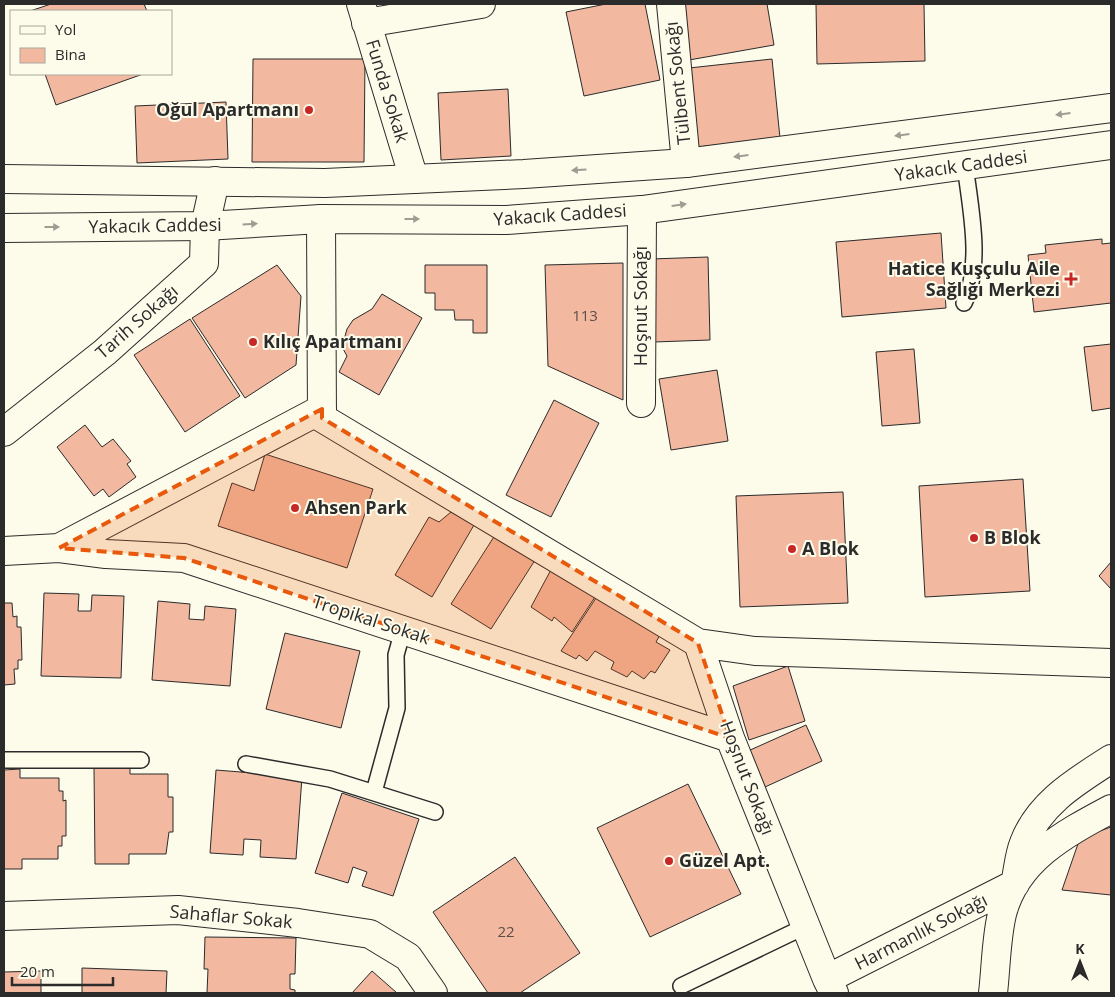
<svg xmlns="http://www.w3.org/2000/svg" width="1115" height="997" viewBox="0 0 1115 997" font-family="'Open Sans',sans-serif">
	<rect width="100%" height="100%" fill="#fdfbea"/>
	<path fill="#f2b8a0" stroke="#2b2b2b" d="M 51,4 L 144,4 L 147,11 L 30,11 Z
		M 606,4 L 645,4 L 660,80 L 584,96 L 566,12 Z
		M 679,4 L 767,4 L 774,45 L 689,60 Z
		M 816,4 L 924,4 L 925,61 L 817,64 Z
		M 253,59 L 365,59 L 364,162 L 252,162 Z
		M 772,59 L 780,138 L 698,147 L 689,68 Z
		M 45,74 L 143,74 L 56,105 Z
		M 508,89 L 511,156 L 441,160 L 438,93 Z
		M 226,102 L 228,159 L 137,163 L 135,106 Z
		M 941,233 L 946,308 L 842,317 L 836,242 Z
		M 1102,239 L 1102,244 L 1111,243 L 1111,303 L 1034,312 L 1028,255 L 1046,253 L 1045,245 Z
		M 708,257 L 710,340 L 654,342 L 651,259 Z
		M 623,263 L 623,400 L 548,366 L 545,265 Z
		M 277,265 L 301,296 L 296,365 L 245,398 L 192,318 Z
		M 425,265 L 487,265 L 487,333 L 473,333 L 473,320 L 455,320 L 454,310 L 435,310 L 435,293 L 425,293 Z
		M 382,294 L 422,318 L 379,395 L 339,372 L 347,356 L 342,347 L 347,329 L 353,320 L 372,309 Z
		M 190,319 L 240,396 L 185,432 L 134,355 Z
		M 1111,344 L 1111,408 L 1092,411 L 1084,347 Z
		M 914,349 L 920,423 L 882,426 L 876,352 Z
		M 717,370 L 728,441 L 671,450 L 659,379 Z
		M 554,400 L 599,423 L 551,517 L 506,495 Z
		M 85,425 L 102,447 L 113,439 L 131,461 L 127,464 L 136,477 L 109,497 L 103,489 L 94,496 L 57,447 Z
		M 265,454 L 373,489 L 347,568 L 218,526 L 232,483 L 254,491 Z
		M 1023,479 L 1030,591 L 925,597 L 919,486 Z
		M 843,492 L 848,603 L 740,607 L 736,496 Z
		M 451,512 L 474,525 L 432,597 L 395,575 L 429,517 L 439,522 Z
		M 497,532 L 537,557 L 491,629 L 451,604 Z
		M 1111,562 L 1111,589 L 1099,576 Z
		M 553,566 L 597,594 L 572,632 L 554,617 L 552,621 L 531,607 Z
		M 44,593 L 79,594 L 78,611 L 91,611 L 92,595 L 124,596 L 121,678 L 41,676 Z
		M 598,595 L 661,633 L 656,642 L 670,650 L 655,673 L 651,671 L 644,679 L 632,671 L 627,677 L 611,669 L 614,662 L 595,651 L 587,661 L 579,655 L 576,659 L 561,651 Z
		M 158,601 L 190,604 L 189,619 L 204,620 L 205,606 L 236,609 L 230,686 L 152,680 Z
		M 4,603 L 12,603 L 13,617 L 17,616 L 17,627 L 21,627 L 22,660 L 18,660 L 18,669 L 14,669 L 15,684 L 4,685 Z
		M 285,633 L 360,651 L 341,728 L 266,709 Z
		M 788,666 L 805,721 L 749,740 L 733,686 Z
		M 806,725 L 822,761 L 765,787 L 748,751 Z
		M 94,768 L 130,768 L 130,774 L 168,774 L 168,797 L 173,797 L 173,832 L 169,832 L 166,854 L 129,854 L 129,864 L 95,864 Z
		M 20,769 L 20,778 L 59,778 L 59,791 L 63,791 L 63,801 L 66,800 L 66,836 L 62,836 L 62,846 L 58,846 L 58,859 L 22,859 L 22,869 L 4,869 L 4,770 Z
		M 216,770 L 302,777 L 296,859 L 260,857 L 261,840 L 244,839 L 243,855 L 210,853 Z
		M 688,784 L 741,894 L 650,937 L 597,828 Z
		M 342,793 L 419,819 L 393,896 L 362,886 L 367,872 L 353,867 L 348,883 L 315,873 Z
		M 1111,827 L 1111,895 L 1062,890 L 1080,838 Z
		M 515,857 L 580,953 L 520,993 L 488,993 L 433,912 Z
		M 205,937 L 296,938 L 295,974 L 290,974 L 290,989 L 295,990 L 295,993 L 207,993 L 208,969 L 204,969 Z
		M 82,968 L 167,971 L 166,993 L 82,993 Z
		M 41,971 L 41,993 L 4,993 L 4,972 Z
		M 372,971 L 397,993 L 352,993 Z"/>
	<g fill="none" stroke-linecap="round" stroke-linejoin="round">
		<g stroke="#2b2b2b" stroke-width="18">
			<path id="service" d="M 964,303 C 983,265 970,206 965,165
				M 4,760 L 141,760
				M 246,764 L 330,779 L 435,812
				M 374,792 L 397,708 L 396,655 L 403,630
				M 681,986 L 806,926"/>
		</g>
		<g stroke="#2b2b2b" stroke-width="30">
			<path id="minor" d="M 361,4 L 414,179
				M 671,4 L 686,163
				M 366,23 L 481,4
				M 321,219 L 322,418 L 698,643 L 755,651 L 1111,663
				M 641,403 L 642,210
				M 4,432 L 105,352 L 204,263 L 205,226 L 215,181
				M 59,548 L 322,409
				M 4,551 L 59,548 L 106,554 L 184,558 L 730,738
				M 698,643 L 730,738 L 827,979 L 834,993
				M 4,916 L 178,910 L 298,923 L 370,934 L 408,957 L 433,993
				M 827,979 L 1015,884 C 1018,871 1019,855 1024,843 C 1039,803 1077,781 1111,759
				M 993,993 C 996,968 996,939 1002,914 C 1016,859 1066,833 1111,809"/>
		</g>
		<g stroke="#2b2b2b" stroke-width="30">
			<path id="secondary" d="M 4,179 L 325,183 L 524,174 L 686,163 L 1111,108
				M 4,228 L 205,226 L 321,219 L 506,220 L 642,210 L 1111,145"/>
		</g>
		<use href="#service" stroke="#fdfbea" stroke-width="15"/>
		<use href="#minor" stroke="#fdfbea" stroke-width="28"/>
		<use href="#secondary" stroke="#fdfbea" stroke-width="28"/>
	</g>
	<defs><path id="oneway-solid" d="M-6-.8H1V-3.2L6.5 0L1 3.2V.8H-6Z" transform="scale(1.25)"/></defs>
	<g fill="#9e9d94">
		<use href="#oneway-solid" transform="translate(1063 114) rotate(173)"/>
		<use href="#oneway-solid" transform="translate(902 135) rotate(173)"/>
		<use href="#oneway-solid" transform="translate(741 156) rotate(173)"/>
		<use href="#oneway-solid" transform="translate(579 170) rotate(176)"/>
		<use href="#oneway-solid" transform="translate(679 205) rotate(-8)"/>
		<use href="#oneway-solid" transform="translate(412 219)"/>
		<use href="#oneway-solid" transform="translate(250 224) rotate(-4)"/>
		<use href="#oneway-solid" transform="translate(52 227)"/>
	</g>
	<path fill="#e8590c" fill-opacity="0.2" stroke="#e8590c" stroke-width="4" stroke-dasharray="10 6" stroke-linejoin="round" d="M 322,409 L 322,418 L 698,643 L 730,738 L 184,558 L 59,548 Z"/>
	<g fill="#c62828" stroke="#fdfbea" stroke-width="2">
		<circle cx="309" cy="110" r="5"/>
		<path d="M1068.5 271.5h5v5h5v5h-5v5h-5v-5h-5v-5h5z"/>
		<circle cx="253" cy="342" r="5"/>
		<circle cx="295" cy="508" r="5"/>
		<circle cx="974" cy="538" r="5"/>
		<circle cx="792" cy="549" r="5"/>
		<circle cx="669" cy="861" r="5"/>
	</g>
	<g text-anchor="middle" stroke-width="4" stroke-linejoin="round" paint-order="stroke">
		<g font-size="15" fill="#5d4e48">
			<text x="585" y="321">113</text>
			<text x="506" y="937">22</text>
		</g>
		<g font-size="18" fill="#2b2b2b" stroke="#fdfbea">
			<text transform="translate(678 83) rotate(-96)" y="6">Tülbent Sokağı</text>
			<text transform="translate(387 91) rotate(73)" y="6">Funda Sokak</text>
			<text transform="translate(961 166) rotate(-8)" y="6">Yakacık Caddesi</text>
			<text transform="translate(560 215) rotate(-4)" y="6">Yakacık Caddesi</text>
			<text transform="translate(155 226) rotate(-1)" y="6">Yakacık Caddesi</text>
			<text transform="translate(641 306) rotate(-90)" y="6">Hoşnut Sokağı</text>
			<text transform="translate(137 322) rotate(-41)" y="6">Tarih Sokağı</text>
			<text transform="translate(371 620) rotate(18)" y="6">Tropikal Sokak</text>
			<text transform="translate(747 778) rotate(69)" y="6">Hoşnut Sokağı</text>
			<text transform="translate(231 917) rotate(5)" y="6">Sahaflar Sokak</text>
			<text transform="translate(921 932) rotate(-27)" y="6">Harmanlık Sokağı</text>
		</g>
		<g font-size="18" font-weight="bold" fill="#2b2b2b" stroke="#fdfbea" text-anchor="start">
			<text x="299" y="116" text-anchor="end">Oğul Apartmanı</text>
			<text x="1060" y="275" text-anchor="end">Hatice Kuşçulu Aile<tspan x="1060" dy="21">Sağlığı Merkezi</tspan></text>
			<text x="263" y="348">Kılıç Apartmanı</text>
			<text x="305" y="514">Ahsen Park</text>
			<text x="984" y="544">B Blok</text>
			<text x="802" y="555">A Blok</text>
			<text x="679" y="867">Güzel Apt.</text>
		</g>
	</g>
	<rect width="1115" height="997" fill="none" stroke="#2b2b2b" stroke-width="10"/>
	<rect x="10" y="10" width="162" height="65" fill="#fdfbea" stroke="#a9a89e"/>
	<rect x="20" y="26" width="25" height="8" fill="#fdfbea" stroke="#a9a89e"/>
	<text x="55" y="35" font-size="15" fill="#2b2b2b">Yol</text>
	<rect x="20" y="48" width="25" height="15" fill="#f2b8a0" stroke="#a9a89e"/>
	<text x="55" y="60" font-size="15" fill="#2b2b2b">Bina</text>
	<g transform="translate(1080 962)" stroke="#fdfbea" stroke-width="4" paint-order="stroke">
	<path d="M0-4L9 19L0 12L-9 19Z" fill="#2b2b2b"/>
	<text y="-8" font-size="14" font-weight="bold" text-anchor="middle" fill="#2b2b2b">K</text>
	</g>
	<path d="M12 977v8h101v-8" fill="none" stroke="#2b2b2b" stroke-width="2.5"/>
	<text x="20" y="977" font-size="15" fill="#2b2b2b" stroke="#fdfbea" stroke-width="4" paint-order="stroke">20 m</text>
</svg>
